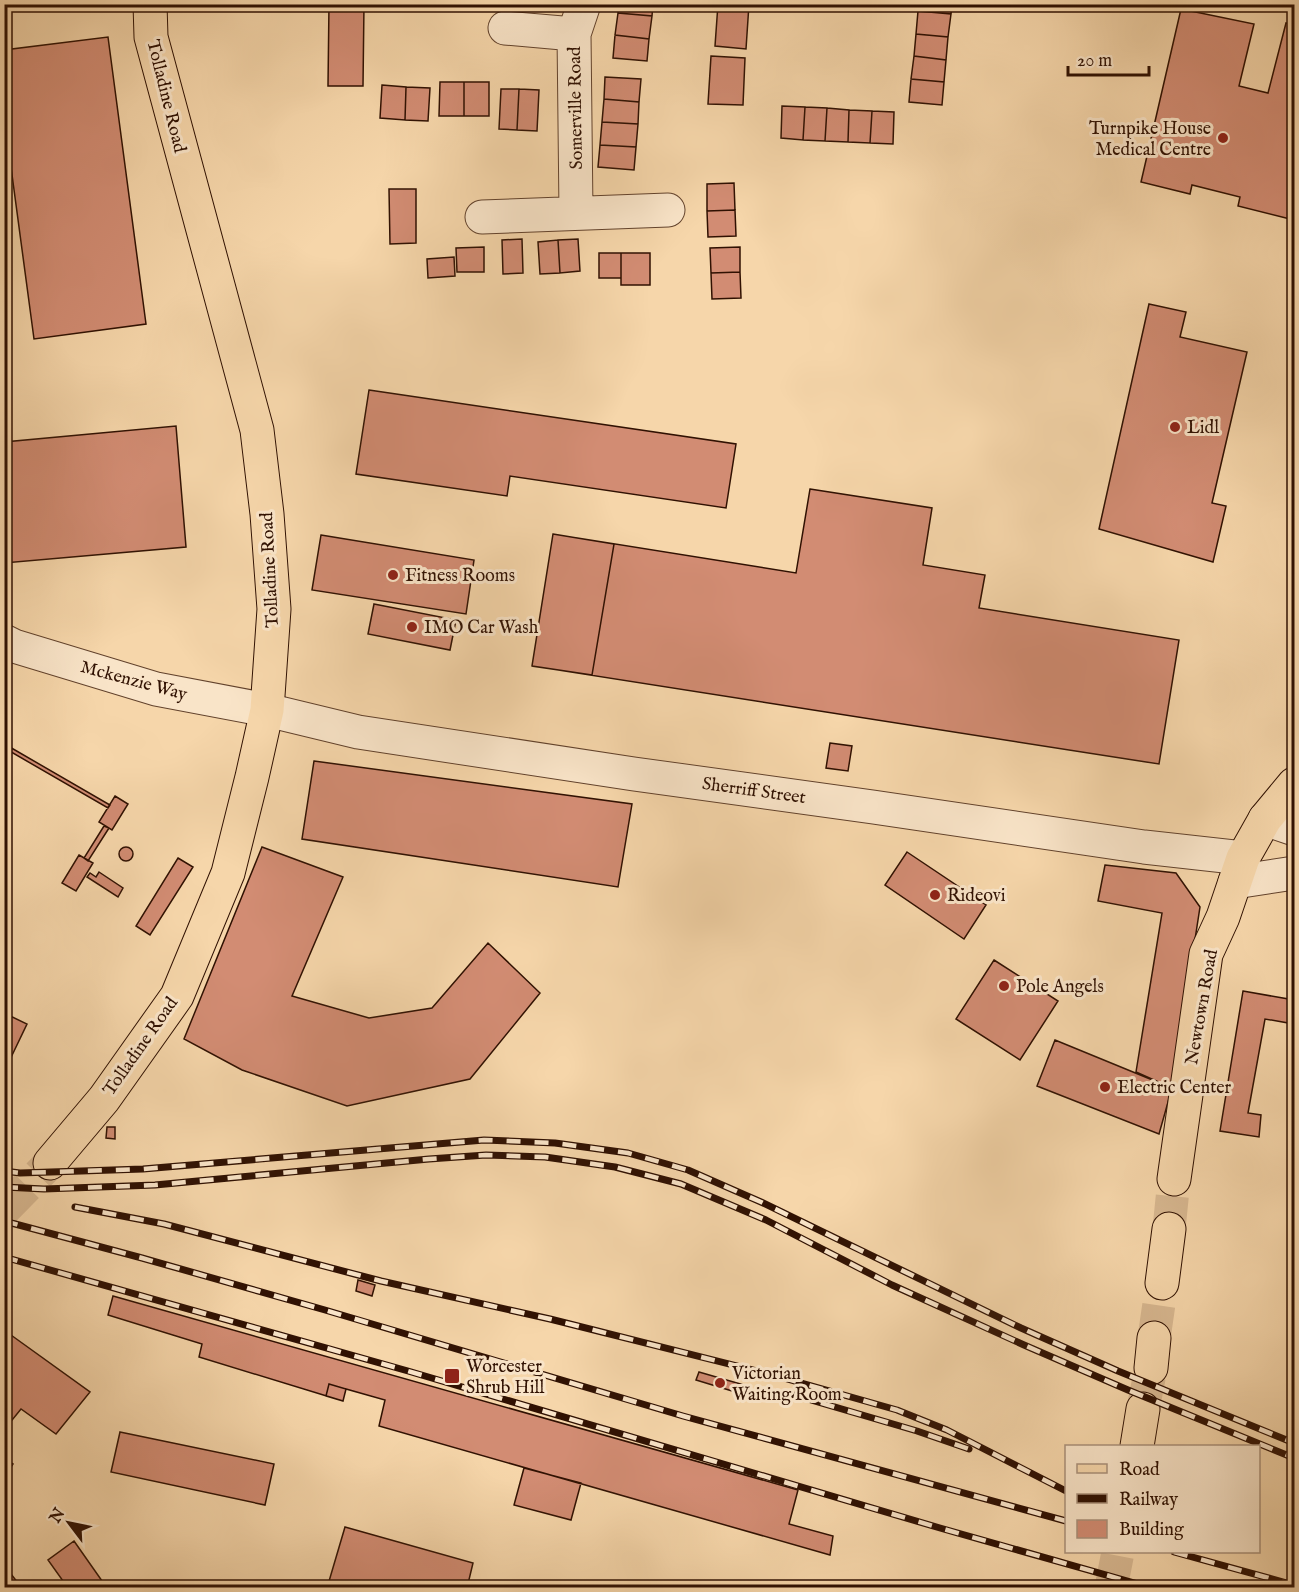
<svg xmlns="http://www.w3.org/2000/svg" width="1299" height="1592" viewBox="0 0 1299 1592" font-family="'IM FELL English',serif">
	<rect width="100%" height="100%" fill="#f6d6aa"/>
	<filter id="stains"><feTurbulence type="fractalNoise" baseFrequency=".00333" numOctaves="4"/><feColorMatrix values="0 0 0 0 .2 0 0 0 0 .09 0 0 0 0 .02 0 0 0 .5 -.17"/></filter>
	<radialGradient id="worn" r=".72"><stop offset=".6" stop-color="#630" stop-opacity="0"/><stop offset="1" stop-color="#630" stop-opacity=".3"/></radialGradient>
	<path fill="#d28c73" stroke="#301102" stroke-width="1.5" d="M 329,4 L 364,4 L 363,86 L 328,86 Z
		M 619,4 L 653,4 L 652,16 L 618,13 Z
		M 718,4 L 749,4 L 746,49 L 715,46 Z
		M 919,4 L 952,4 L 951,14 L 918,11 Z
		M 1181,9 L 1254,24 L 1239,86 L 1268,93 L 1286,23 L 1294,25 L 1294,220 L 1238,206 L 1240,197 L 1192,185 L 1190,194 L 1141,182 Z
		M 918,11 L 951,14 L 948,37 L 916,34 Z
		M 618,13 L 652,16 L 649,39 L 615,35 Z
		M 916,34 L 948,37 L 946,60 L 914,56 Z
		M 615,35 L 649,39 L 647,61 L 613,58 Z
		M 108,37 L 146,324 L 34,339 L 4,115 L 4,50 Z
		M 711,56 L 745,58 L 743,105 L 708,104 Z
		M 914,56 L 946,60 L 944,82 L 911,79 Z
		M 605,77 L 641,79 L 639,102 L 604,99 Z
		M 911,79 L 944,82 L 942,105 L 909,102 Z
		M 440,82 L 464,82 L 464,116 L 439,116 Z
		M 464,82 L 489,82 L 489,116 L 464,116 Z
		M 382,85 L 406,87 L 405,120 L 380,118 Z
		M 406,87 L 430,88 L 428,121 L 405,120 Z
		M 501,89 L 519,89 L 517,130 L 499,129 Z
		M 519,89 L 539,90 L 537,131 L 517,130 Z
		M 604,99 L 639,102 L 638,124 L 602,122 Z
		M 782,106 L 805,107 L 803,140 L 781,138 Z
		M 805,107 L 827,108 L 825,141 L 803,140 Z
		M 827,108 L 849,110 L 848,142 L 825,141 Z
		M 849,110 L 872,111 L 870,143 L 848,142 Z
		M 872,111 L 894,112 L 893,144 L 870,143 Z
		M 602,122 L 638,124 L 636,147 L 600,145 Z
		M 600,145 L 636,147 L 634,170 L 598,167 Z
		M 734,183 L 735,210 L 707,211 L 707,184 Z
		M 389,189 L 416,189 L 416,243 L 390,244 Z
		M 735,210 L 736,236 L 708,237 L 707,211 Z
		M 522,239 L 523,273 L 503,274 L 502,240 Z
		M 578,239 L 580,271 L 560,273 L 558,240 Z
		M 558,240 L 560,273 L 540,274 L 538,242 Z
		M 484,247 L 484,272 L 457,272 L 456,248 Z
		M 740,247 L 740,272 L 711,273 L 710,248 Z
		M 599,253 L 621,253 L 621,278 L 599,278 Z
		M 621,253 L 650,253 L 650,285 L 621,285 Z
		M 454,257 L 455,276 L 428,278 L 427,259 Z
		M 740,272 L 741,298 L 712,299 L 711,273 Z
		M 1149,304 L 1186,312 L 1180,337 L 1247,352 L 1212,503 L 1226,506 L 1213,562 L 1099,529 Z
		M 369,390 L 736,444 L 726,508 L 510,476 L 507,496 L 356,474 Z
		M 176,426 L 186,547 L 4,563 L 4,442 Z
		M 810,489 L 932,508 L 923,565 L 985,575 L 979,608 L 1179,640 L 1159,764 L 532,666 L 553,534 L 796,573 Z
		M 553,534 L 614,544 L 592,675 L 532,666 Z
		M 321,535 L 474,560 L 466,614 L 312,590 Z
		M 374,604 L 456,620 L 450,650 L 368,634 Z
		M 830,743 L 852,746 L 848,771 L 826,768 Z
		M 8,746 L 110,805 L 108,808 L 6,749 Z
		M 314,761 L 632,804 L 618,887 L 302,839 Z
		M 115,796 L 128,804 L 112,830 L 99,822 Z
		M 104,826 L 109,828 L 88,861 L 84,858 Z
		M119 854a7 7 0 1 1 14 0a7 7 0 1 1-14 0Z
		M 262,847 L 343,877 L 292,996 L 369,1018 L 432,1008 L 488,943 L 540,993 L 470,1079 L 347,1106 L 242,1070 L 184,1039 Z
		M 907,852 L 986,905 L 964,939 L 885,885 Z
		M 79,855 L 93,863 L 76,891 L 62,883 Z
		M 178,858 L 193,867 L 150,935 L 136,926 Z
		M 1105,865 L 1176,873 L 1200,907 L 1172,1088 L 1136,1072 L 1162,913 L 1098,901 Z
		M 99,872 L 123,888 L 118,897 L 87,877 L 90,873 L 96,877 Z
		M 994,960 L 1058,1001 L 1020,1060 L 956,1019 Z
		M 1243,991 L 1294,1000 L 1294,1024 L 1265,1019 L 1248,1113 L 1261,1115 L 1259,1137 L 1220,1131 Z
		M 4,1013 L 27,1024 L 4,1072 Z
		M 1055,1040 L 1172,1088 L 1159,1134 L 1037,1086 Z
		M 107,1127 L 115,1127 L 115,1139 L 106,1138 Z
		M 358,1280 L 375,1285 L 372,1296 L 356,1291 Z
		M 113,1296 L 798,1490 L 789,1524 L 833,1536 L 830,1555 L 379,1426 L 385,1400 L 346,1389 L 343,1401 L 199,1357 L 202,1344 L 108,1315 Z
		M 4,1330 L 90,1392 L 56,1434 L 21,1409 L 4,1430 Z
		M 699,1372 L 744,1385 L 742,1394 L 696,1380 Z
		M 329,1384 L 346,1389 L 343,1401 L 326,1396 Z
		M 120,1432 L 274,1464 L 265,1505 L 111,1472 Z
		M 4,1458 L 13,1464 L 4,1478 Z
		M 524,1468 L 581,1483 L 571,1520 L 514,1505 Z
		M 345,1527 L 473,1563 L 467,1588 L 327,1588 Z
		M 74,1541 L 107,1588 L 68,1588 L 48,1560 Z
		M 4,1565 L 18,1583 L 8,1588 L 4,1588 Z"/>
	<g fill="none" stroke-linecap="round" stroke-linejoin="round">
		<path stroke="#d8b891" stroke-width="33" stroke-dasharray="33 16" stroke-linecap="butt" d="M 4,1210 L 50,1163
			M 1169,1229 L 1174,1179
			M 1154,1338 L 1162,1283
			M 1143,1409 L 1151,1368
			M 1111,1588 L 1118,1552"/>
		<g stroke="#62422c" stroke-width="35">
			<path id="minor" d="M 505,28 L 574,34
				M 576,213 L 574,34 L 584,4
				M 482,217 L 668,210
				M 4,641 L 14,646 L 156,689 L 267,710 L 358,732 L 634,774 L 873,807 L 1144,847 L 1243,858
				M 1265,819 L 1294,829
				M 1235,882 L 1294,873"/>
		</g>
		<g stroke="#301102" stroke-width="35">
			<path id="major" d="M 50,1163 L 104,1099 L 177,996 L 228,873 L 252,777 L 267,710 L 274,609 L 267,514 L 257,430 L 151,37 L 150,4
				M 1174,1179 L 1206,954 L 1223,917 L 1243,858 L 1265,819 L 1294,784
				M 1162,1283 L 1169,1229
				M 1151,1368 L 1154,1338
				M 1137,1446 L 1143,1409"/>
		</g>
		<use href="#minor" stroke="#f9e4c8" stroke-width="33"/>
		<use href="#major" stroke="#f6d6aa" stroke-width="33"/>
		<g stroke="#301102" stroke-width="7">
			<path id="rail" d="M 4,1171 L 20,1173 L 143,1169 L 484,1140 L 555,1143 L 628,1153 L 688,1170 L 761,1202 L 1021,1328 L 1118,1371 L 1294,1443
				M 4,1187 L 44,1189 L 155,1185 L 429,1159 L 486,1155 L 545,1157 L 615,1167 L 681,1184 L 766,1220 L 892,1285 L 1024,1345 L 1128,1390 L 1294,1458
				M 75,1207 L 164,1224 L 381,1281 L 550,1319 L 773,1375 L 897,1410 L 947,1430 L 1066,1491
				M 4,1221 L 142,1258 L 325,1310 L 683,1416 L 1066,1521
				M 4,1257 L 408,1371 L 940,1528 L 1152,1588
				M 794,1395 L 917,1431 L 969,1449
				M 1174,1552 L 1294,1585"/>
		</g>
		<use href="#rail" stroke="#f9e4c8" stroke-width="4.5" stroke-dasharray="14" stroke-linecap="butt"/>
	</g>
	<g fill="#8f2418" stroke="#f9e4c8" stroke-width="2">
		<circle cx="1223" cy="138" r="6"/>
		<circle cx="1175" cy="427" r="6"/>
		<circle cx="393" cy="575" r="6"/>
		<circle cx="412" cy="627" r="6"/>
		<circle cx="935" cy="895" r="6"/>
		<circle cx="1004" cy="986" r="6"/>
		<circle cx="1105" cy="1087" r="6"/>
		<rect x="444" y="1368" width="16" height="16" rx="3"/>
		<circle cx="720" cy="1383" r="6"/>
	</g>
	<g text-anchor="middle" stroke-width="6" stroke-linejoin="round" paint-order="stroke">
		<g font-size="18" fill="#301102" stroke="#f9e4c8">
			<text transform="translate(167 96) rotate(76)" y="6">Tolladine Road</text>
			<text transform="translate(575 108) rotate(-91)" y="6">Somerville Road</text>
			<text transform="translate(269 570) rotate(-93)" y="6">Tolladine Road</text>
			<text transform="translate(134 680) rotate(15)" y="6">Mckenzie Way</text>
			<text transform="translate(754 790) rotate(8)" y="6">Sherriff Street</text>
			<text transform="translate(1201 1007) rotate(-80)" y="6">Newtown Road</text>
			<text transform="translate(140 1046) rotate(-55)" y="6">Tolladine Road</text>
		</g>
		<g font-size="18" fill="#301102" stroke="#f9e4c8" text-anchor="start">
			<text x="1211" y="134" text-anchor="end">Turnpike House<tspan x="1211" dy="21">Medical Centre</tspan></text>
			<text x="1187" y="433">Lidl</text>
			<text x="405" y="581">Fitness Rooms</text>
			<text x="424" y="633">IMO Car Wash</text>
			<text x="947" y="901">Rideovi</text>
			<text x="1016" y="992">Pole Angels</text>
			<text x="1117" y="1093">Electric Center</text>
			<text x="466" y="1372">Worcester<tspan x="466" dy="21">Shrub Hill</tspan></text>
			<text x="732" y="1379">Victorian<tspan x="732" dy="21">Waiting Room</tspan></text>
		</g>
	</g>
	<rect width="1299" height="1592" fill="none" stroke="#f6d6aa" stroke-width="24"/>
	<rect x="6" y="6" width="1287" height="1580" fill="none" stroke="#301102" stroke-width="3"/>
	<rect x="12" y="12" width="1275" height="1568" fill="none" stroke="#301102" stroke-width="1.5"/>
	<rect x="1065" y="1445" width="195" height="108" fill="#f9e4c8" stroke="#a99079" stroke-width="1.5"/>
	<rect x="1077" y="1464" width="30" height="9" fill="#f6d6aa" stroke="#a99079" stroke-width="1.5"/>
	<text x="1119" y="1475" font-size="18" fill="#301102">Road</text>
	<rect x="1077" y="1494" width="30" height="9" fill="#301102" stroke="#a99079" stroke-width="1.5"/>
	<text x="1119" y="1505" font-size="18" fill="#301102">Railway</text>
	<rect x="1077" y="1520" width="30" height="18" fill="#d28c73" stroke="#a99079" stroke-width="1.5"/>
	<text x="1119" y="1535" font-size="18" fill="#301102">Building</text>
	<g transform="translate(69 1523) rotate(302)" stroke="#f9e4c8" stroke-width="4.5" paint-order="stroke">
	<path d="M0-4.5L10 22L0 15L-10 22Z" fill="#301102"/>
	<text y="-9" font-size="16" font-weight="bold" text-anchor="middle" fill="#301102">N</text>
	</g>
	<path d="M1068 66v9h81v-9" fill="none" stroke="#301102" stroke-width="3"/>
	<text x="1077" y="66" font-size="18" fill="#301102" stroke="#f9e4c8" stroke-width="4.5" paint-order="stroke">20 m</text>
	<rect width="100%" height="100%" filter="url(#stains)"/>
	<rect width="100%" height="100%" fill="url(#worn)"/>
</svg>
